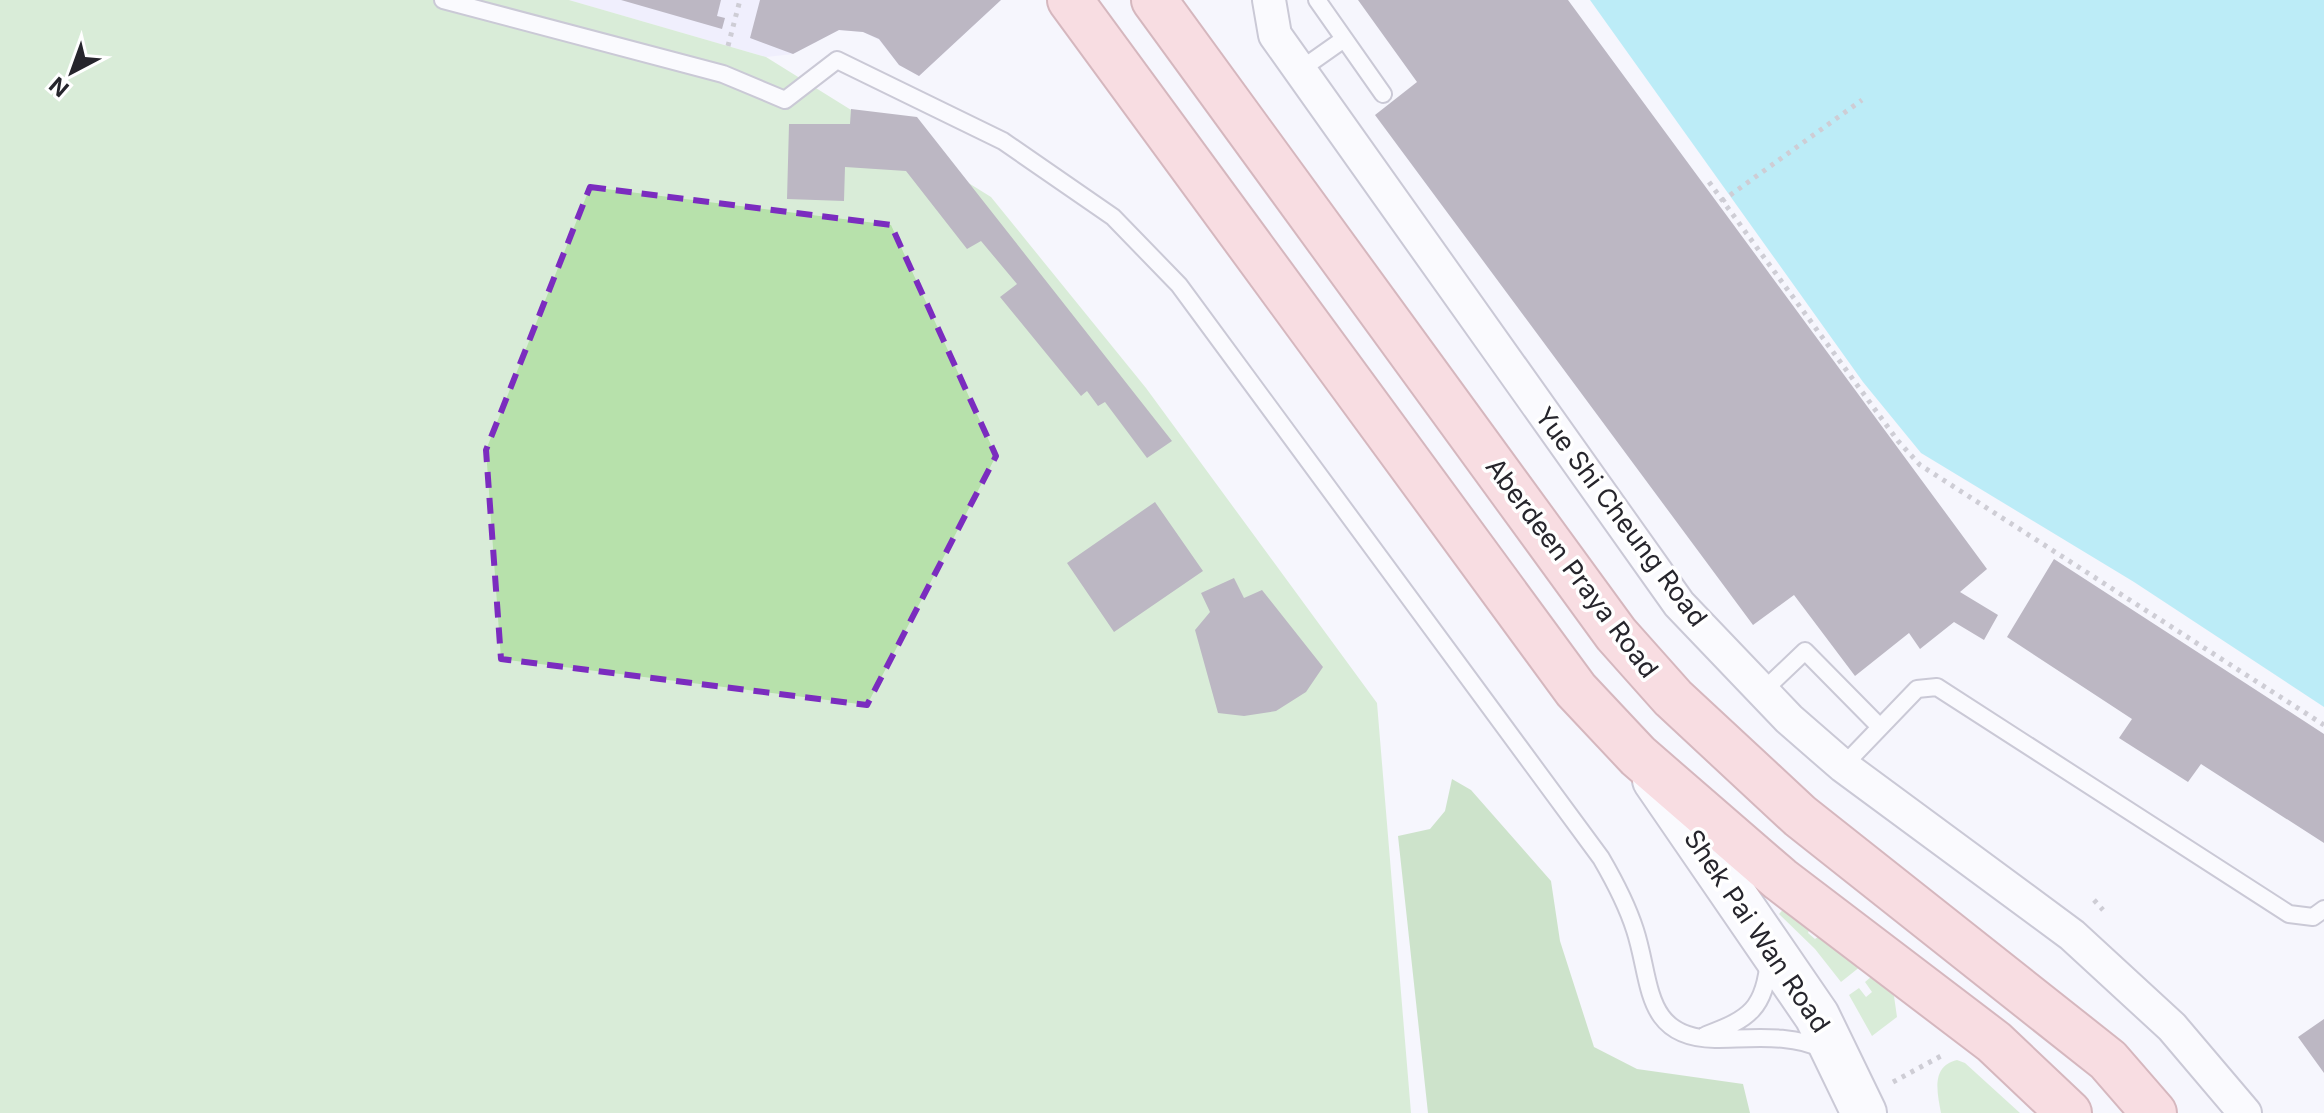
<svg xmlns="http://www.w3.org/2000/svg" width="2324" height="1113" viewBox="0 0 2324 1113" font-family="Inter,sans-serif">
	<rect width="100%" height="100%" fill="#f6f5fd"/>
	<path fill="#e9e6fd" d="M 569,0 L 1001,0 L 919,76 L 899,65 L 879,40 L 863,32 L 839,30 L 793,54 L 766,57 Z"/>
	<path fill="#b7e1ab" d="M 0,0 L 569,0 L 766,57 L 991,197 L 1146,388 L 1377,703 L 1411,1113 L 0,1113 Z
		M 1789,903 L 1812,923 L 1808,933 L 1815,939 L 1821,935 L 1861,966 L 1841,982 L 1815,949 L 1779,914 Z
		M 1872,976 L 1894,996 L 1897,1017 L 1872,1036 L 1849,995 L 1859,988 L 1866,997 L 1872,992 L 1865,982 Z
		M 1957,1060 L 1965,1063 L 2020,1113 L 1941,1113 C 1937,1092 1931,1066 1957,1060 Z"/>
	<path fill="#9ccd8e" d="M 1452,779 L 1471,790 L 1551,881 L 1560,941 L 1594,1047 L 1637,1069 L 1743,1084 L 1750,1113 L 1428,1113 L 1398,836 L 1430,829 L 1445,811 Z"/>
	<path fill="#77e1f0" d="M 1590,0 L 2324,0 L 2324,707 L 2134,582 L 1921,453 L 1863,382 Z"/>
	<path fill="#756c7d" d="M 621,0 L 721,0 L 717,16 L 725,18 L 722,29 Z
		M 760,0 L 1001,0 L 919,76 L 899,65 L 879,39 L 863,32 L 839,30 L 793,54 L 750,38 Z
		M 1358,0 L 1568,0 L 1987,569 L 1960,592 L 1998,615 L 1984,640 L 1954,622 L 1920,649 L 1909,633 L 1855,676 L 1794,595 L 1753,625 L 1375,115 L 1417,82 Z
		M 851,109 L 917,117 L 1172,441 L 1147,458 L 1105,402 L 1098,406 L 1087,391 L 1081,396 L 1000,297 L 1017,284 L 981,241 L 967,249 L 906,171 L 845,167 L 844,201 L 787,199 L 789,124 L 850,124 Z
		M 1155,502 L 1203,571 L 1114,632 L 1067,563 Z
		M 2054,559 L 2324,734 L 2324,843 L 2201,764 L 2188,782 L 2119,738 L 2132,719 L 2007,637 Z
		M 1234,578 L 1244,598 L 1262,590 L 1323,667 L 1306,692 L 1276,711 L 1244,716 L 1218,713 L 1195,630 L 1210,612 L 1201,593 Z
		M 2324,1019 L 2324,1073 L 2298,1037 Z"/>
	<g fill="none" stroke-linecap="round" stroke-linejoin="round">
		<g stroke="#9693a6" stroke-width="20">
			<path id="service" d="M 443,0 L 723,74 L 785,100 L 837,60 L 1003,141 L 1113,217 L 1179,285 L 1601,858 C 1615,882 1627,905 1635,930 C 1652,982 1643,1038 1715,1039 C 1749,1039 1793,1033 1824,1050
				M 1317,0 L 1383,94
				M 1300,70 L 1344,39
				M 1763,691 L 1805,651 L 1880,727
				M 1843,766 L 1917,689 L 1937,687 L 2289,914 L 2313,917 L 2324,909
				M 1706,1035 C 1749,1019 1765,1009 1769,959"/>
		</g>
		<g stroke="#9693a6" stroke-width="36">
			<path id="minor" d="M 1269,0 L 1275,35 L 1679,604 L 1789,719 L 1843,766 L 2072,935 L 2172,1027 L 2245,1113"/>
		</g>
		<g stroke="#9693a6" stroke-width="48">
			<path id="secondary" d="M 1655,780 L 1817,1016 L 1864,1113"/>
		</g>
		<g stroke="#ae6c72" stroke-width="48">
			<path id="primary" d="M 1070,0 L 1576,690 L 1638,756 L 1780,879 L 1994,1042 L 2069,1113
				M 1154,0 L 1616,634 L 1673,698 L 1800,816 L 2108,1060 L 2154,1113"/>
		</g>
		<path stroke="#9d9ca4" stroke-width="5" stroke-dasharray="4 6" stroke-linecap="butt" d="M 728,46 L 740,0
			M 1709,182 L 1898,441 L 1920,465 L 2324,725
			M 1722,201 L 1862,100
			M 2094,900 L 2103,910
			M 1893,1082 L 1941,1056"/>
		<use href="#service" stroke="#fff" stroke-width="16"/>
		<use href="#minor" stroke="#fff" stroke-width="32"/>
		<use href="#secondary" stroke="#fff" stroke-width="44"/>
		<use href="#primary" stroke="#fbbec1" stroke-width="44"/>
	</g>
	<path d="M0 0H2324V1113H0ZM 590,187 L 891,225 L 996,456 L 867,705 L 501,659 L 486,450 Z" fill="#f6f5fd" fill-opacity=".55" fill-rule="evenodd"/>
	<path fill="none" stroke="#7b2cbf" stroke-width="6" stroke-dasharray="16 10" stroke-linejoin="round" d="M 590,187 L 891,225 L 996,456 L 867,705 L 501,659 L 486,450 Z"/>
	<g text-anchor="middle" stroke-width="7" stroke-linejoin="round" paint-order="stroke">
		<g font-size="26" fill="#26252c" stroke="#fff">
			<text transform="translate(1621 517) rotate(53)" y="9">Yue Shi Cheung Road</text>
			<text transform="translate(1572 568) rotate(53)" y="9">Aberdeen Praya Road</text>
			<text transform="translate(1757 931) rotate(56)" y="9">Shek Pai Wan Road</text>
		</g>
	</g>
	<g transform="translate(72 72) rotate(221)" stroke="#ffffff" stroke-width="6" paint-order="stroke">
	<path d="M0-6L14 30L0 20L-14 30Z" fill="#26252c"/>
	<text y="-12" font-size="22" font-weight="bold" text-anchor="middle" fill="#26252c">N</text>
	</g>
</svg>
